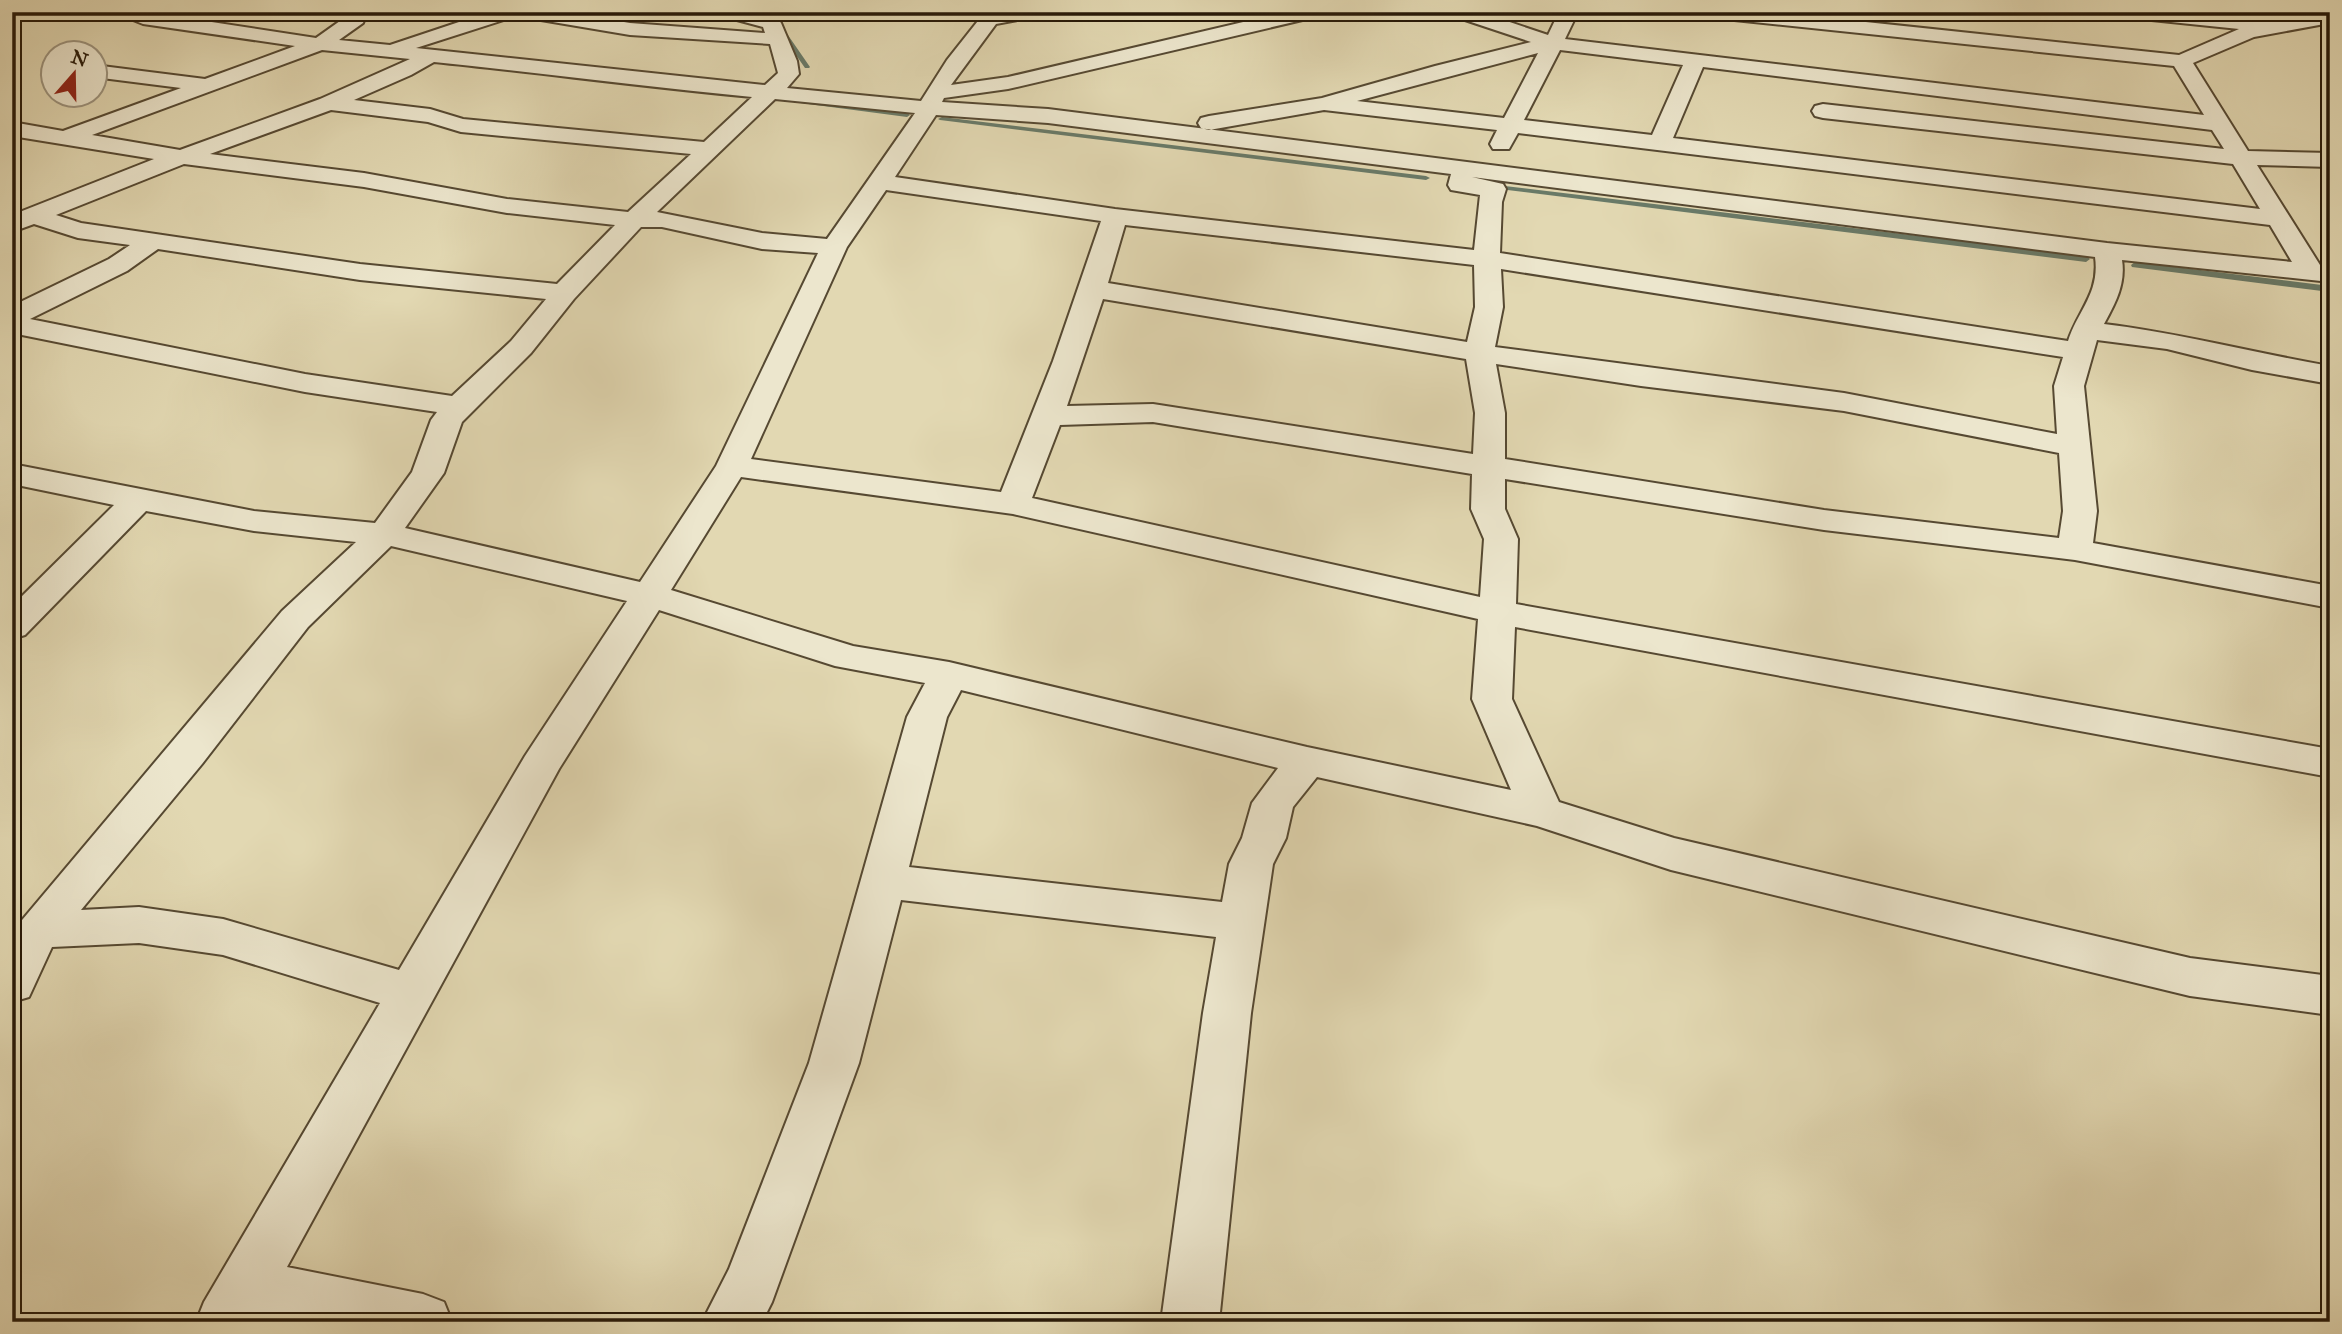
<svg xmlns="http://www.w3.org/2000/svg" width="2342" height="1334" viewBox="0 0 2342 1334" font-family="'IM FELL Great Primer',serif">
	<rect width="100%" height="100%" fill="#e2d8b2"/>
	<filter id="stains"><feTurbulence type="fractalNoise" baseFrequency=".00286" numOctaves="4"/><feColorMatrix values="0 0 0 0 .2 0 0 0 0 .09 0 0 0 0 .02 0 0 0 .5 -.17"/></filter>
	<radialGradient id="worn" r=".72"><stop offset=".6" stop-color="#630" stop-opacity="0"/><stop offset="1" stop-color="#630" stop-opacity=".3"/></radialGradient>
	<g fill="none" stroke-linecap="round" stroke-linejoin="round">
		<path fill="#697a68" fill-rule="evenodd" d="M 72,12 L 81,12 L 78,14 Z
			M 766,12 L 772,12 L 810,67 L 809,68 L 805,68 Z
			M 795,99 L 907,113 L 910,115 L 907,117 L 793,102 L 792,101 Z
			M 942,117 L 1426,176 L 1430,178 L 1426,180 L 940,120 L 938,119 Z
			M 1488,184 L 2086,256 L 2090,259 L 2086,262 L 1491,188 L 1488,188 Z
			M 2135,262 L 2330,286 L 2330,292 L 2132,267 L 2131,265 Z"/>
		<g stroke="#564932" stroke-width="4">
			<path id="minor" d="M 121,12 L 146,12 L 316,38 L 347,16 L 348,12 L 367,12 L 363,23 L 339,40 L 390,45 L 489,12 L 518,12 L 516,16 L 416,48 L 765,85 L 778,73 L 770,44 L 630,35 L 529,18 L 520,12 L 564,12 L 630,23 L 765,33 L 763,27 L 722,16 L 720,12 L 752,12 L 778,19 L 781,23 L 797,61 L 799,74 L 787,88 L 921,101 L 947,60 L 985,12 L 1041,12 L 1039,16 L 996,24 L 951,85 L 1008,77 L 1286,12 L 1320,12 L 1311,18 L 1008,89 L 944,98 L 942,102 L 1048,109 L 2107,243 L 2292,262 L 2270,225 L 1518,133 L 1509,149 L 1493,149 L 1490,144 L 1497,130 L 1324,110 L 1209,130 L 1201,128 L 1198,123 L 1201,118 L 1209,116 L 1322,98 L 1435,66 L 1531,42 L 1453,16 L 1451,12 L 1480,12 L 1548,35 L 1559,12 L 1578,12 L 1565,39 L 2204,115 L 2174,66 L 1715,18 L 1706,12 L 1772,12 L 2179,55 L 2239,29 L 2132,18 L 2123,12 L 2187,12 L 2269,22 L 2330,12 L 2330,23 L 2254,37 L 2193,63 L 2248,151 L 2330,153 L 2330,167 L 2257,165 L 2320,265 L 2330,266 L 2330,282 L 2122,260 C 2126,284 2115,304 2104,324 C 2180,333 2254,353 2330,366 L 2330,384 L 2252,370 L 2167,349 L 2097,340 L 2084,386 L 2097,511 L 2093,543 L 2330,586 L 2330,608 L 2075,560 L 1824,530 L 1505,479 L 1505,509 L 1518,539 L 1516,604 L 2330,749 L 2330,777 L 1515,627 L 1512,699 L 1559,802 L 1674,838 L 2190,958 L 2330,976 L 2330,1015 L 2190,996 L 1671,870 L 1537,826 L 1317,777 L 1293,807 L 1286,838 L 1273,864 L 1251,1013 L 1219,1322 L 1161,1322 L 1203,1013 L 1216,937 L 901,900 L 859,1063 L 772,1302 L 762,1322 L 702,1322 L 729,1269 L 809,1063 L 907,717 L 925,683 L 835,666 L 659,610 L 559,769 L 287,1267 L 423,1294 L 444,1302 L 452,1322 L 288,1322 L 260,1316 L 257,1322 L 196,1322 L 204,1302 L 380,1003 L 223,955 L 139,943 L 52,947 L 29,997 L 12,1002 L 12,932 L 282,611 L 356,542 L 254,531 L 146,511 L 25,635 L 12,639 L 12,606 L 114,505 L 12,484 L 12,464 L 254,511 L 375,523 L 412,472 L 431,420 L 437,412 L 305,392 L 12,333 L 12,306 L 109,259 L 130,245 L 78,238 L 34,224 L 12,232 L 12,215 L 154,159 L 12,136 L 12,122 L 63,131 L 181,88 L 94,77 L 94,65 L 205,79 L 295,46 L 143,24 L 123,16 ZM 322,50 L 410,59 L 320,99 L 180,150 L 92,135 ZM 1560,50 L 1683,65 L 1652,135 L 1524,120 ZM 1538,53 L 1504,118 L 1357,101 ZM 434,62 C 541,73 646,87 752,97 L 704,142 L 463,119 L 430,109 L 354,100 L 411,75 ZM 1703,67 L 2212,130 L 2224,149 L 1823,104 L 1815,106 L 1812,111 L 1815,116 L 1823,118 L 2233,164 L 2260,209 L 1673,138 ZM 775,99 L 915,113 L 827,239 L 762,233 L 657,212 ZM 331,110 L 428,122 L 461,132 L 691,154 L 628,212 L 507,199 L 364,173 L 210,154 ZM 936,115 L 1048,123 L 1451,174 L 1448,185 L 1451,190 L 1480,195 L 1474,250 L 1115,209 L 895,177 ZM 184,164 L 364,187 L 507,213 L 615,225 L 557,284 L 360,264 L 81,223 L 56,215 ZM 1472,177 L 2095,257 C 2100,293 2078,310 2068,341 L 1500,253 L 1502,202 L 1506,189 L 1503,184 ZM 886,190 L 1101,221 L 1053,361 L 1001,492 L 751,459 L 847,247 ZM 1125,225 L 1474,265 L 1475,307 L 1467,342 L 1108,283 ZM 641,227 L 662,227 L 762,249 L 818,253 L 716,466 L 640,582 L 405,528 L 444,473 L 462,422 L 531,353 L 574,299 ZM 158,249 L 360,280 L 546,299 L 511,341 L 452,396 L 305,374 L 30,319 L 127,271 ZM 1501,269 L 2063,357 L 2054,386 L 2057,434 L 1844,393 L 1495,347 L 1503,307 ZM 1103,299 L 1466,359 L 1475,413 L 1473,454 L 1153,404 L 1067,406 ZM 1496,364 L 1641,386 L 1844,411 L 2059,453 L 2063,511 L 2059,538 L 1824,510 L 1505,459 L 1505,413 ZM 1153,422 L 1472,474 L 1471,509 L 1484,539 L 1480,597 L 1032,498 L 1060,425 ZM 741,477 L 1013,514 L 1478,619 L 1472,699 L 1511,790 L 1307,747 L 949,662 L 853,646 L 671,590 ZM 391,546 L 627,601 L 525,756 L 399,970 L 223,919 L 139,907 L 81,910 L 202,764 L 308,627 ZM 961,690 L 1278,768 L 1252,803 L 1242,838 L 1229,864 L 1222,902 L 909,867 L 947,717 Z"/>
		</g>
		<use href="#minor" fill="#ece6cd" fill-rule="evenodd"/>
	</g>
	<rect width="2342" height="1334" fill="none" stroke="#e2d8b2" stroke-width="42"/>
	<rect x="14" y="14" width="2314" height="1306" fill="none" stroke="#271908" stroke-width="3.5"/>
	<rect x="21" y="21" width="2300" height="1292" fill="none" stroke="#271908" stroke-width="2"/>
	<g transform="translate(74 74) rotate(20)"><circle r="33" fill="#ece6cd" stroke="#9d947e" stroke-width="2"/>
	<path d="M0-5L12 26L0 18L-12 26Z" fill="#8f2418"/>
	<text y="-10" font-size="19" font-weight="bold" text-anchor="middle" fill="#271908">N</text>
	</g>
	<rect width="100%" height="100%" filter="url(#stains)"/>
	<rect width="100%" height="100%" fill="url(#worn)"/>
</svg>
